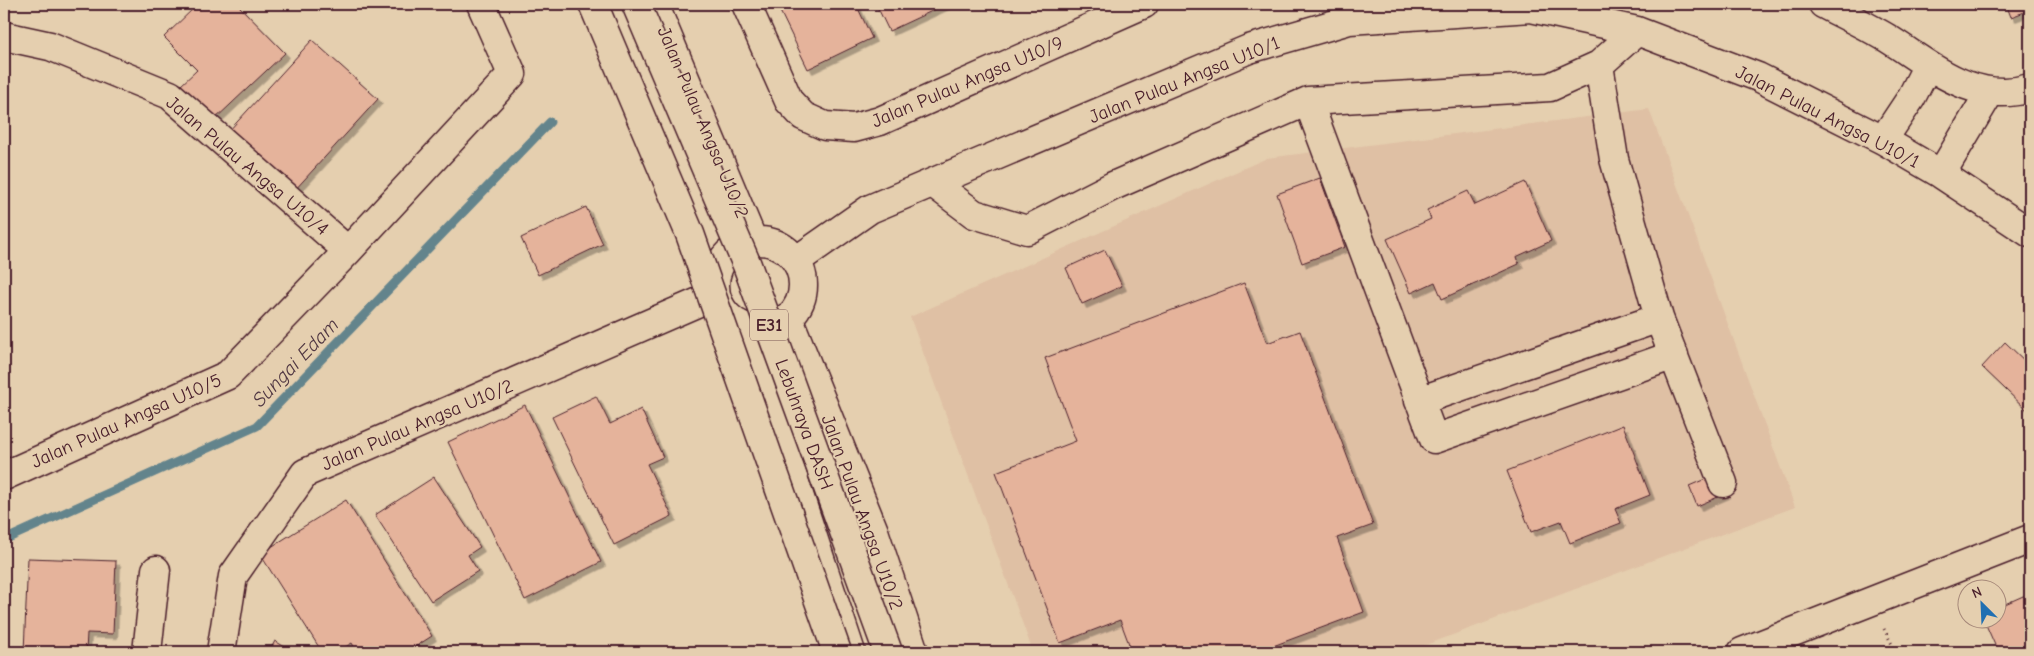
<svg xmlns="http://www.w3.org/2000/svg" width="2034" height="656" viewBox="0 0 2034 656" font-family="'Comic Neue',sans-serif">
	<defs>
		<filter id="shadow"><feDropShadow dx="4.5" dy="4.5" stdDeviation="0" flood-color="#0004"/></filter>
	</defs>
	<rect width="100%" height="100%" fill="#e5cfaf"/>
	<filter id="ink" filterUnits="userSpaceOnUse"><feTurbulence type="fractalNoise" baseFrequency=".02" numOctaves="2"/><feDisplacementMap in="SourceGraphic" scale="10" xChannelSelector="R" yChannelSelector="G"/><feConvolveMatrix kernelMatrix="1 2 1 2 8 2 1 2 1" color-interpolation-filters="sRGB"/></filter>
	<g filter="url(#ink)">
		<path fill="#dfc0a4" d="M 1649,109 L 1795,507 L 1407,652 L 1033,652 L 910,317 L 1267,158 Z"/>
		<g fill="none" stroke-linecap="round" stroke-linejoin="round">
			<path stroke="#64848c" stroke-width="9" d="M 4,540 L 257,426 L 550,122"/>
		</g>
		<path fill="#e5b39b" stroke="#4a1f2b" filter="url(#shadow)" d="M 198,4 L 237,4 L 285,53 L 213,121 L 180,86 L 197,70 L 164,37 Z
			M 789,4 L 856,4 L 872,38 L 808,69 L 779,9 Z
			M 876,4 L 947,4 L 889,31 Z
			M 2006,4 L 2030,4 L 2030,10 L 2011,17 Z
			M 312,40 L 378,99 L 293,192 L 227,133 Z
			M 1320,178 L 1345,247 L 1302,263 L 1277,194 Z
			M 1525,182 L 1551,241 L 1516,257 L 1519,264 L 1442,299 L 1435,282 L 1411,293 L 1387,239 L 1431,219 L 1427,210 L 1468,191 L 1475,205 Z
			M 586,207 L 603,244 L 538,275 L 521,238 Z
			M 1105,250 L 1122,286 L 1082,304 L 1066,268 Z
			M 1244,283 L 1267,343 L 1300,331 L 1373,525 L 1337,538 L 1364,612 L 1257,652 L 1132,652 L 1120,620 L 1060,643 L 996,472 L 1076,441 L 1045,358 Z
			M 2005,342 L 2030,366 L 2030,408 L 2028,411 L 1982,367 Z
			M 596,396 L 610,424 L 641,409 L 663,457 L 647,464 L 672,516 L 614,545 L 552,417 Z
			M 525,405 L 601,562 L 525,600 L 448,442 Z
			M 1623,425 L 1650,495 L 1615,509 L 1621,523 L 1570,543 L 1561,521 L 1531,532 L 1507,471 Z
			M 1717,474 L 1725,494 L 1697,506 L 1689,486 Z
			M 434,477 L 480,547 L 468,555 L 478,571 L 431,601 L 375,515 Z
			M 346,500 L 432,636 L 407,652 L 357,652 L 352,643 L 337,652 L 322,652 L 260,554 Z
			M 28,558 L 116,561 L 113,634 L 87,633 L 86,652 L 24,652 Z
			M 2030,593 L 2030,652 L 1998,652 L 1983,618 L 1996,618 L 1996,608 Z
			M 275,641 L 293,652 L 269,652 Z"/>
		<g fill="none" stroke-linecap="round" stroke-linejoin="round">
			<g stroke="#4a1f2b" stroke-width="31">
				<path id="minor" d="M 654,4 L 753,241
					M 746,4 L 789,101 L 803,116 L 825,126 L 854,128 L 880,121 L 1144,4
					M 1823,4 C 1844,15 1867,26 1887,38 C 1932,66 1974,105 2030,88
					M 4,36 L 50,46 L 170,95 L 348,251
					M 1599,65 L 1614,159 L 1659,318 L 1723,483
					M 1308,101 L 1434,439 L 1674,355
					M 1883,140 L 1911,98 L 1928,65
					M 1941,174 L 1990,92
					M 933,183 L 974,214 L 1027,230 L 1113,186 L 1308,101 L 1550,87 L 1599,65 L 1637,31
					M715 285a44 44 0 1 1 88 0a44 44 0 1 1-88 0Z
					M 797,260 L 870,209 L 1249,49 L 1349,20 L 1531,8 L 1637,31 L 1758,77 L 1883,140 L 1941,174 L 2030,233
					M 788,317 L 874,531 L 914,652
					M 743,326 L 851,652
					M 1419,401 L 1659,318
					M 4,476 L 228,375 L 348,251 L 512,74 L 481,4
					M 147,652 L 156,570
					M 221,652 L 233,576 L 305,473 L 715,295
					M 1742,652 L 2030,539"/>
			</g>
			<path stroke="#4a1f2b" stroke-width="3" stroke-dasharray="1 4" stroke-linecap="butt" d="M 1884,629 L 1896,652"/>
			<use href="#minor" stroke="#e5cfaf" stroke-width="28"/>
			<g stroke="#4a1f2b" stroke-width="31" stroke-linecap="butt">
				<path id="highway-bridge" d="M 593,4 L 690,234 L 837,652
					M 636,4 L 747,265 L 888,652"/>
			</g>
			<use href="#highway-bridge" stroke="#e5cfaf" stroke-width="28"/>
		</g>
	</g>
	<g text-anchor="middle" stroke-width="4" stroke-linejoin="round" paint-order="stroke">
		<rect fill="#e5cfaf" stroke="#785453" stroke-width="1" x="750" y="309.5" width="38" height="31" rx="4"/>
		<g font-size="18" font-weight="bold" fill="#4a1f2b">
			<text x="769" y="331">E31</text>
		</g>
		<g font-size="19" fill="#4a1f2b" stroke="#e5cfaf">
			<text transform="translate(1184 79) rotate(-22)" y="7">Jalan Pulau Angsa U10/1</text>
			<text transform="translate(967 81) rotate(-23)" y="7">Jalan Pulau Angsa U10/9</text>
			<text transform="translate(1828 116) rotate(27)" y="7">Jalan Pulau Angsa U10/1</text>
			<text transform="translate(704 122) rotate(67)" y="7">Jalan Pulau Angsa U10/2</text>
			<text transform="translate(248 165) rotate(40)" y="7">Jalan Pulau Angsa U10/4</text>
			<text transform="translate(126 420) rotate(-24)" y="7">Jalan Pulau Angsa U10/5</text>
			<text transform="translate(417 424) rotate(-23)" y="7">Jalan Pulau Angsa U10/2</text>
			<text transform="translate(805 424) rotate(70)" y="7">Lebuhraya DASH</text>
			<text transform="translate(863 512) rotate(70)" y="7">Jalan Pulau Angsa U10/2</text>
		</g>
		<g font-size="20" font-style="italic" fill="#513843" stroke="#e5cfaf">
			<text transform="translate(295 362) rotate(-46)" y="7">Sungai Edam</text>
		</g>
	</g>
	<rect width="2034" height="656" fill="none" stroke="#e5cfaf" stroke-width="20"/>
	<rect x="10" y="10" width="2014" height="636" fill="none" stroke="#4a1f2b" stroke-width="2" filter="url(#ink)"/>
	<g transform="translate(1982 604) rotate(336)"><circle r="24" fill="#e5cfaf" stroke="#a7897a"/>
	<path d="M0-4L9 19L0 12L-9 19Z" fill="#1f6fb2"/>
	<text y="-8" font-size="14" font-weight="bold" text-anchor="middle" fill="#4a1f2b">N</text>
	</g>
</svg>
